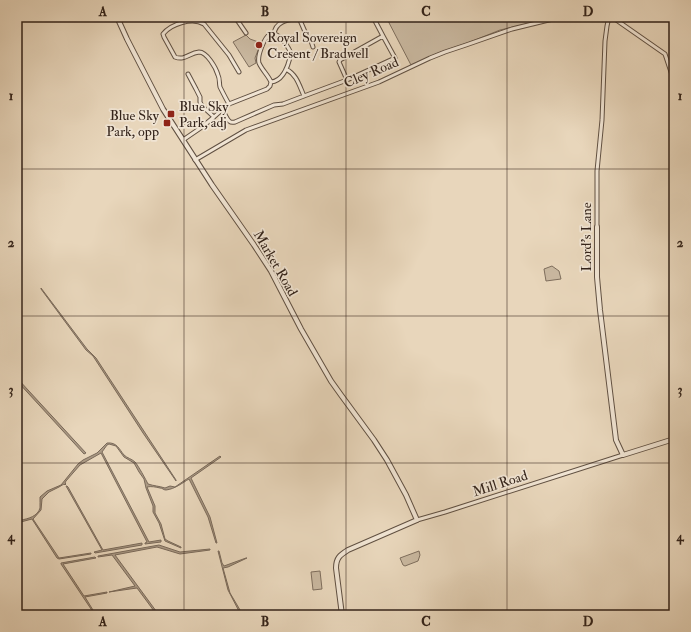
<svg xmlns="http://www.w3.org/2000/svg" width="691" height="632" viewBox="0 0 691 632" font-family="'IM FELL Double Pica',serif">
	<rect width="100%" height="100%" fill="#e8d6bb"/>
	<filter id="stains"><feTurbulence type="fractalNoise" baseFrequency=".005" numOctaves="4"/><feColorMatrix values="0 0 0 0 .2 0 0 0 0 .09 0 0 0 0 .02 0 0 0 .5 -.17"/></filter>
	<radialGradient id="worn" r=".72"><stop offset=".6" stop-color="#630" stop-opacity="0"/><stop offset="1" stop-color="#630" stop-opacity=".3"/></radialGradient>
	<path fill="#c9b8a0" stroke="#7e6e5d" d="M 386,17 L 557,17 L 500,30 L 470,42 L 438,53 L 411,65 Z
		M 246,35 L 250,39 L 261,43 L 255,58 L 256,63 L 249,67 L 233,42 Z
		M 552,266 L 559,271 L 561,279 L 546,281 L 544,269 Z
		M 419,551 L 420,555 L 418,561 L 405,566 L 403,565 L 400,558 Z
		M 320,571 L 322,589 L 313,590 L 311,572 Z"/>
	<path fill="#aa9984" stroke="#7a6a5a" d="M 41,288 L 87,349 L 96,358 L 176,480 L 176,481 L 143,433 L 93,356 L 86,350 L 41,289 Z
		M 17,378 L 86,453 L 84,454 L 17,381 Z
		M 107,443 C 117,442 119,449 124,455 C 127,458 132,459 135,462 C 138,465 146,480 148,484 C 154,486 159,486 165,488 L 170,486 L 175,487 L 220,456 L 221,457 L 191,478 L 210,517 L 217,543 L 216,543 L 208,517 L 189,479 C 182,483 175,489 166,490 C 163,490 163,488 160,488 C 156,487 151,486 147,487 L 155,506 L 155,513 L 161,524 L 165,539 L 168,541 L 181,547 L 181,548 L 165,541 L 159,523 L 153,512 L 153,506 L 146,488 L 144,479 L 139,472 L 134,463 L 124,457 L 116,446 L 109,444 L 107,445 L 102,452 L 149,542 L 161,540 L 161,542 L 145,544 L 145,543 L 147,542 L 101,453 L 80,465 L 66,481 L 65,483 L 66,484 L 65,485 L 64,484 L 59,487 L 49,492 L 42,499 L 41,510 L 33,519 L 59,558 L 91,553 L 91,554 L 59,559 L 57,558 L 32,519 L 17,523 L 17,521 L 19,520 C 19,517 17,514 17,511 L 21,516 L 21,520 C 28,519 38,516 40,508 C 40,504 40,501 40,497 L 47,491 L 61,485 L 78,464 L 83,460 L 97,453 Z
		M 66,486 L 67,486 L 68,487 L 103,550 L 142,543 L 142,545 L 95,553 L 94,552 L 102,550 Z
		M 159,545 L 180,552 L 210,549 L 210,550 L 180,554 L 157,547 L 115,555 L 159,615 L 157,615 L 137,588 L 109,592 L 135,586 L 112,555 L 98,557 L 98,556 Z
		M 218,551 L 219,551 L 222,563 L 224,566 L 246,558 L 247,558 L 228,567 L 223,568 L 230,593 L 243,615 L 241,615 L 228,590 Z
		M 95,557 L 96,558 L 63,564 L 84,596 L 107,592 L 107,593 L 85,597 L 96,615 L 95,615 L 61,564 L 61,563 Z"/>
	<g fill="none" stroke-linecap="round" stroke-linejoin="round">
		<g stroke="#605042" stroke-width="5">
			<path id="minor" d="M 235,17 L 246,33
				M 373,17 L 383,36
				M 612,17 L 665,54 L 674,81
				M 299,18 L 306,34 L 311,41 L 313,47
				M 270,34 C 279,32 287,45 291,53 C 289,63 284,81 271,82 C 268,75 262,70 259,63 C 257,56 264,38 270,34 Z
				M 274,34 C 276,18 294,20 305,17
				M 286,69 C 297,75 299,85 304,96
				M 188,74 L 196,89 L 200,97 L 200,102 L 202,106 L 214,117
				M 229,104 C 226,99 223,93 220,87 C 219,83 220,79 218,75 C 216,68 207,52 199,52 C 189,53 185,61 175,57 L 164,37 L 163,34 C 171,24 192,17 204,24 L 229,55 L 239,72
				M 224,113 C 227,117 228,124 235,122 L 274,105 L 283,104 L 304,96 L 347,80 L 395,58 L 383,36 L 340,60 L 339,62 L 347,80
				M 183,140 L 202,127 L 214,117 L 223,109 L 229,104 L 267,89 L 270,86 L 271,82
				M 195,160 L 246,130 L 379,82 L 430,58 L 445,52 L 466,45 L 512,29 L 561,17
				M 597,227 L 597,171 L 602,120 L 605,41 L 607,26 L 609,17
				M 417,520 L 445,512 L 623,455"/>
		</g>
		<g stroke="#605042" stroke-width="6">
			<path id="tertiary" d="M 117,17 L 127,39 L 163,109 L 212,185 L 254,245 L 271,271 L 301,329 L 331,381 L 341,395 L 374,440 L 387,460 L 406,495 L 417,520 L 348,550 C 340,555 336,558 336,568 L 342,615
				M 597,227 L 597,277 L 600,310 L 616,440 L 623,455 L 674,439"/>
		</g>
		<use href="#minor" stroke="#f0e4d3" stroke-width="3"/>
		<use href="#tertiary" stroke="#f0e4d3" stroke-width="4"/>
	</g>
	<path fill="none" stroke="#33231a" stroke-width="1" stroke-opacity="0.55" d="M 184,17 L 184,615M 346,17 L 346,615M 507,17 L 507,615M 17,169 L 674,169M 17,316 L 674,316M 17,463 L 674,463"/>
	<g fill="#8f2418" stroke="#f0e4d3" stroke-width="1.5">
		<circle cx="259" cy="45" r="4"/>
		<rect x="167" y="110" width="8" height="8" rx="2"/>
		<rect x="163" y="119" width="8" height="8" rx="2"/>
	</g>
	<g text-anchor="middle" stroke-width="3.5" stroke-linejoin="round" paint-order="stroke">
		<g font-size="14" fill="#33231a" stroke="#f0e4d3" text-anchor="start">
			<text x="267" y="42">Royal Sovereign<tspan x="267" dy="16">Cresent / Bradwell</tspan></text>
			<text x="179" y="111">Blue Sky<tspan x="179" dy="16">Park, adj</tspan></text>
			<text x="159" y="120" text-anchor="end">Blue Sky<tspan x="159" dy="16">Park, opp</tspan></text>
		</g>
		<g font-size="14" fill="#33231a" stroke="#f0e4d3">
			<text transform="translate(371 72) rotate(-23)" y="5">Cley Road</text>
			<text transform="translate(586 237) rotate(-90)" y="5">Lord's Lane</text>
			<text transform="translate(276 263) rotate(60)" y="5">Market Road</text>
			<text transform="translate(500 483) rotate(-18)" y="5">Mill Road</text>
		</g>
	</g>
	<rect width="691" height="632" fill="none" stroke="#e8d6bb" stroke-width="44"/>
	<rect x="22" y="22" width="647" height="588" fill="none" stroke="#33231a" stroke-width="1.5"/>
	<g font-size="13" text-anchor="middle" font-weight="bold" fill="#33231a">
		<text x="103" y="16">A</text>
		<text x="265" y="16">B</text>
		<text x="426" y="16">C</text>
		<text x="588" y="16">D</text>
		<text x="11" y="100">1</text>
		<text x="680" y="100">1</text>
		<text x="11" y="247">2</text>
		<text x="680" y="247">2</text>
		<text x="11" y="394">3</text>
		<text x="680" y="394">3</text>
		<text x="11" y="541">4</text>
		<text x="680" y="541">4</text>
		<text x="103" y="626">A</text>
		<text x="265" y="626">B</text>
		<text x="426" y="626">C</text>
		<text x="588" y="626">D</text>
	</g>
	<rect width="100%" height="100%" filter="url(#stains)"/>
	<rect width="100%" height="100%" fill="url(#worn)"/>
</svg>
